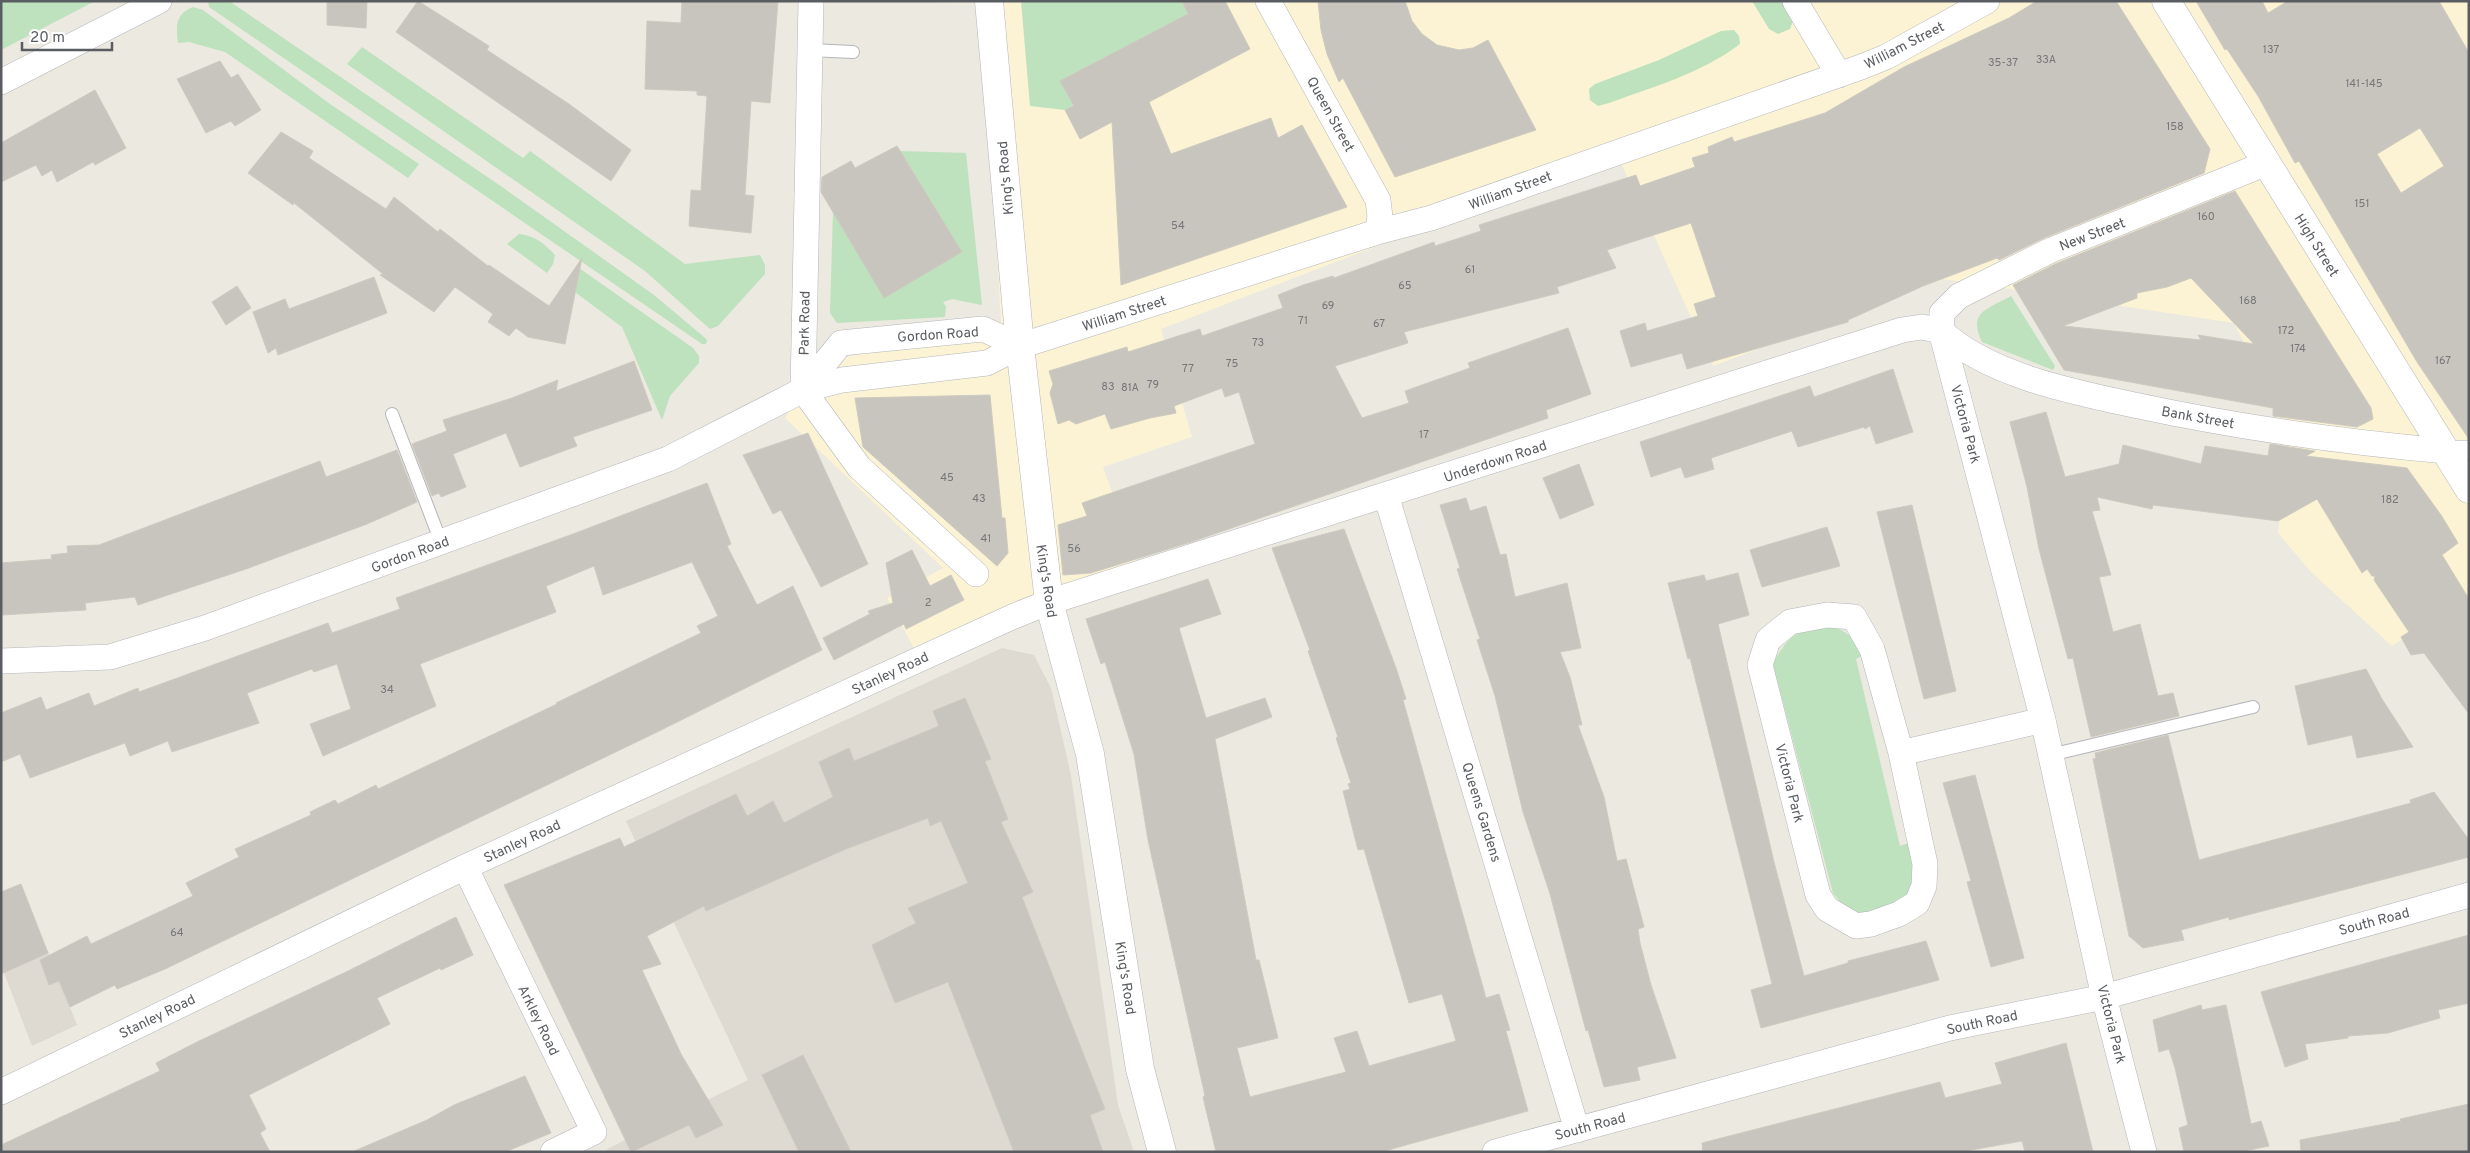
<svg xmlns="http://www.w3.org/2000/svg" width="2470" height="1153" viewBox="0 0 2470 1153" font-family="Overpass,sans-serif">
	<rect width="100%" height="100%" fill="#ebe9e0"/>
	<path fill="#fbf3d4" d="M 881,1 L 2469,1 L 2469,596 L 2392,646 L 2311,572 L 2278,533 L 2288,455 L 2275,403 L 2234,323 L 1943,279 L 1713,366 L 1617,154 L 1161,329 L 1192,437 L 1103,467 L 1142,574 L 922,663 L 887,598 L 943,568 L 785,418 L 821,362 L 983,329 L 1001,323 L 982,3 Z"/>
	<path fill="#dedad1" d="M 1002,648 L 1034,655 L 1051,688 L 1071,775 L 1118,1105 L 1134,1152 L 608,1152 L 607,1149 L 748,1080 L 626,821 Z
		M 21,884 L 77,1025 L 32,1046 L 1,965 L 1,892 Z"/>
	<path fill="#bde2bd" d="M 1,1 L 95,1 L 1,50 Z
		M 208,1 L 229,1 L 505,189 L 654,295 L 704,337 L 707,340 L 706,344 L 702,344 L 209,7 Z
		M 1021,1 L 1182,1 L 1188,14 L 1061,82 L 1074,106 L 1065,110 L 1030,106 Z
		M 1752,1 L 1784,1 L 1793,21 L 1790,29 L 1778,34 L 1769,29 Z
		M 193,7 L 203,10 L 330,104 L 419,164 L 408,178 L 225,52 L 189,42 L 178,43 C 176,26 175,14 193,7 Z
		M 1734,30 L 1739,36 L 1740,44 C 1702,73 1653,87 1609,103 L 1598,106 L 1590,100 L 1589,89 L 1595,84 L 1659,60 L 1721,31 Z
		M 362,47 L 523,158 L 530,151 L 685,264 L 760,255 L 765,265 L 765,274 L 718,326 L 710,329 L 645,271 L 347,64 Z
		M 900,151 L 966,153 L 982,305 L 952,299 L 943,302 L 946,307 L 945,317 L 837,323 L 830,313 L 833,212 L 884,297 L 962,252 Z
		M 519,234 C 534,235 545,244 555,255 L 553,264 L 547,273 L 507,244 Z
		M 579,268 L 693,348 L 699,356 L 699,363 L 670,396 L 662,420 L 622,327 L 564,284 Z
		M 2011,296 L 2055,366 L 2053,370 L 1982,342 C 1967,311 1989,309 2011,296 Z
		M 1829,625 C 1846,631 1856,638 1864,655 L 1856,659 L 1900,846 L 1912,842 C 1914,851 1917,863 1916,873 C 1913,905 1882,910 1857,915 L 1842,904 L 1833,893 L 1773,664 C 1787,636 1799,628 1829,625 Z"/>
	<path fill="#c8c5bf" stroke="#cfcabf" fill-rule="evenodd" d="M 327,1 L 367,1 L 366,28 L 327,25 Z
		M 418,1 L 489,46 L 487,50 L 569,104 L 631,150 L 611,181 L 396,32 Z
		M 682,1 L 778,1 L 770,103 L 751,101 L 745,195 L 754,196 L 751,233 L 689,226 L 691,190 L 701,191 L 707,96 L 697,95 L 697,91 L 645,89 L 647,21 L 681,23 Z
		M 1182,1 L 1225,1 L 1250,49 L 1149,102 L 1171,154 L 1271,118 L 1278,138 L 1302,125 L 1347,207 L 1121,285 L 1112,122 L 1080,139 L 1065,110 L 1074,106 L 1060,81 L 1188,14 Z
		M 1318,1 L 1405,1 L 1412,21 L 1422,34 L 1437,45 L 1459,50 L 1473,48 L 1488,40 L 1536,130 L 1395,177 L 1343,78 L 1339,82 L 1327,54 L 1321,30 Z
		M 2037,1 L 2116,1 L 2210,149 L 2204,173 L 2044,238 L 1999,260 L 1997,258 L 1923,286 L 1848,320 L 1848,322 L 1687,369 L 1682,353 L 1631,367 L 1620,331 L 1645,323 L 1647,331 L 1698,316 L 1694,304 L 1716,297 L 1691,223 L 1607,250 L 1616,268 L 1557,287 L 1559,293 L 1404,332 L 1408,343 L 1335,366 L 1362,418 L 1409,403 L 1405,391 L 1470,368 L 1468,363 L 1568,328 L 1591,394 L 1546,410 L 1548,418 L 1194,541 L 1091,573 L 1063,575 L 1058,525 L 1087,516 L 1082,503 L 1255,444 L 1239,392 L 1225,397 L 1222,388 L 1174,406 L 1176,413 L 1150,418 L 1111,429 L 1105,414 L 1076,424 L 1069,420 L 1058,424 L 1050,393 L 1053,384 L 1049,371 L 1127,347 L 1128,352 L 1200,329 L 1202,336 L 1283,308 L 1278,295 L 1303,285 L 1333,276 L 1334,278 L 1434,242 L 1435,246 L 1481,231 L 1479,225 L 1636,175 L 1640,186 L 1695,167 L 1692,158 L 1709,153 L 1708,147 L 1732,137 L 1734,142 L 1825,113 L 1904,67 L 2009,18 Z
		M 2196,1 L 2262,1 L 2268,13 L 2288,1 L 2439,1 L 2469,53 L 2469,439 L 2417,362 L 2299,161 L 2295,163 L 2258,96 L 2227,49 L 2225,50 ZM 2420,128 L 2444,166 L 2401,193 L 2377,154 Z
		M 220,61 L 231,78 L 238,74 L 261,110 L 235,126 L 231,121 L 206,133 L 177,79 Z
		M 95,90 L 126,148 L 95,165 L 93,162 L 57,182 L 52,170 L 42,176 L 36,165 L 1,182 L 1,143 Z
		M 281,132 L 313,151 L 309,158 L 386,209 L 394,197 L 438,232 L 440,229 L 488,266 L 489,265 L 549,306 L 582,258 L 565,344 L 528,337 L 516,328 L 509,336 L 488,322 L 493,314 L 455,287 L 434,312 L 380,275 L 383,274 L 294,203 L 293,205 L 248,173 Z
		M 897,146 L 962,252 L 884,298 L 821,192 L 822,177 L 851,161 L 855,168 Z
		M 2235,191 L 2371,408 L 2373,419 L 2357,427 L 2273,416 L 2273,408 L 2064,370 L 2013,285 L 2055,264 ZM 2191,278 L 2254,344 L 2198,335 L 2201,340 L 2063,326 L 2137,298 L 2137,293 L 2167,287 Z
		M 374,277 L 387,313 L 278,355 L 276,348 L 268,353 L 253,312 L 285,299 L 289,309 Z
		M 237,286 L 251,308 L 226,325 L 212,302 Z
		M 634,361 L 652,410 L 573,437 L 577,446 L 520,467 L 506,433 L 453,454 L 466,487 L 441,497 L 439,493 L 432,496 L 412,444 L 447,431 L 443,420 L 512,398 L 558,380 L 556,391 Z
		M 1893,369 L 1913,432 L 1876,444 L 1870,426 L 1865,429 L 1864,427 L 1798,447 L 1792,431 L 1711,458 L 1714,469 L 1685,478 L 1681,467 L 1651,477 L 1640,442 L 1810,386 L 1814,397 Z
		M 990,395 L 1002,518 L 1005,518 L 1008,553 L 997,566 L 863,447 L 855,398 Z
		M 2046,412 L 2065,477 L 2119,464 L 2123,445 L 2201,464 L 2205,446 L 2268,456 L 2270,444 L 2315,451 L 2306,456 L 2407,468 L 2441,515 L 2458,543 L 2442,555 L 2469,599 L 2469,714 L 2424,653 L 2411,655 L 2401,637 L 2409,632 L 2374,580 L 2375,576 L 2372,576 L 2367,569 L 2362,573 L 2317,499 L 2278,521 L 2153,505 L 2152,509 L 2097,497 L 2100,510 L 2092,511 L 2111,575 L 2099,577 L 2113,632 L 2140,624 L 2158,696 L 2173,693 L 2179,716 L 2091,737 L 2073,658 L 2068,659 L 2039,549 L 2027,487 L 2010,422 Z
		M 808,433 L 868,564 L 821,587 L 781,510 L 773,514 L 743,455 Z
		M 397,450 L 417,502 L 367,524 L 246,569 L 138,605 L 135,597 L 85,603 L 86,610 L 1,615 L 1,563 L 52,559 L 51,555 L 68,553 L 67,546 L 99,545 L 320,461 L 326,477 Z
		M 1579,464 L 1594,505 L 1560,519 L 1543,478 Z
		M 707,483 L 731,544 L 727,546 L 757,605 L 793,586 L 822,650 L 653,734 L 165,969 L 117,989 L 115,985 L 70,1007 L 59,981 L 49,985 L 40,960 L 87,936 L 91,944 L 193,896 L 186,883 L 239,857 L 235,849 L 311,815 L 310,812 L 335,800 L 338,804 L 376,785 L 378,789 L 557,704 L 556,703 L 701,633 L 697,626 L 718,616 L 692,562 L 603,595 L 594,566 L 546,586 L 556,612 L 420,664 L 436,706 L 323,756 L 310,724 L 351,709 L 337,664 L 314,672 L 312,669 L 247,693 L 259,723 L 172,752 L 168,741 L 130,756 L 125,743 L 30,778 L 20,754 L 1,762 L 1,713 L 41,697 L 46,710 L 89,693 L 94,706 L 138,688 L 139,692 L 328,623 L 332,633 L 400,609 L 396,598 L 573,534 Z
		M 1466,498 L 1470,511 L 1486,506 L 1500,555 L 1506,554 L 1515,597 L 1567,583 L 1581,648 L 1560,652 L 1570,677 L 1582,725 L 1578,725 L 1604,797 L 1617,861 L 1626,859 L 1644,927 L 1638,929 L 1640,943 L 1651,985 L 1676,1058 L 1637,1067 L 1640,1080 L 1604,1087 L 1588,1030 L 1586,1031 L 1550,894 L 1523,812 L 1495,696 L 1477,640 L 1480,639 L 1457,569 L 1460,568 L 1440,505 Z
		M 1912,505 L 1956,691 L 1924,699 L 1877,512 Z
		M 1827,527 L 1840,566 L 1762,587 L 1750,550 Z
		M 1344,529 L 1396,668 L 1406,699 L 1403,700 L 1486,998 L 1499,994 L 1510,1030 L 1506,1031 L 1528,1111 L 1381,1152 L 1216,1152 L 1203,1097 L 1205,1096 L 1148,840 L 1134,754 L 1105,662 L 1101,664 L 1086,619 L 1208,579 L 1221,614 L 1179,628 L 1206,718 L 1265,698 L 1272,717 L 1215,739 L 1256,960 L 1259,960 L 1278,1038 L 1237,1048 L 1250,1097 L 1346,1072 L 1334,1038 L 1357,1031 L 1369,1066 L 1456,1041 L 1442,994 L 1409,1003 L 1364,849 L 1358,850 L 1343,791 L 1350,789 L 1348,784 L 1351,783 L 1336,738 L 1338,737 L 1308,651 L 1310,650 L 1272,548 Z
		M 912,550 L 930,586 L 951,575 L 964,600 L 906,629 L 904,624 L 834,660 L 823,638 L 870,614 L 868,611 L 893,603 L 886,563 Z
		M 1738,573 L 1749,615 L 1718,624 L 1774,862 L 1804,976 L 1848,963 L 1848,961 L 1926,941 L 1939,980 L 1761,1028 L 1751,990 L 1772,984 L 1690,658 L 1688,659 L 1668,583 L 1704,575 L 1706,581 Z
		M 2366,669 L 2382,699 L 2413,747 L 2357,758 L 2352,735 L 2308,745 L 2295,686 Z
		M 965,698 L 991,759 L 985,761 L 1008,819 L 1001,822 L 1033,892 L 1022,897 L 1105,1109 L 1090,1115 L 1103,1152 L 1014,1152 L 948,982 L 895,1003 L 872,945 L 916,923 L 908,908 L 968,883 L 941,821 L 930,826 L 928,818 L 846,849 L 706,911 L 704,906 L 647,936 L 661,964 L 642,970 L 681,1054 L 723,1125 L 696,1138 L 689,1125 L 631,1152 L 504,885 L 620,838 L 624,847 L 736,794 L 747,816 L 773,801 L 784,823 L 833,797 L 819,762 L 849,748 L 854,761 L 939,726 L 933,711 Z
		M 2168,735 L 2199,860 L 2411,803 L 2410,800 L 2434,792 L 2469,840 L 2469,857 L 2236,918 L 2229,920 L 2229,917 L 2181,930 L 2184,940 L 2143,948 L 2129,936 L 2093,759 L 2096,758 L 2095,753 Z
		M 1975,775 L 2024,958 L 1991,967 L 1967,882 L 1971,881 L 1943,783 Z
		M 21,884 L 48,953 L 1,974 L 1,892 Z
		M 456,917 L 473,955 L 441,970 L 440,968 L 377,998 L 390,1024 L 249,1095 L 266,1129 L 260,1133 L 270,1152 L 1,1152 L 1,1145 L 160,1071 L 156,1063 L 199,1041 L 346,972 Z
		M 2469,935 L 2469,1003 L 2438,1010 L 2440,1018 L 2388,1033 L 2348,1036 L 2348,1038 L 2305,1044 L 2308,1059 L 2285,1067 L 2261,992 Z
		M 2201,1005 L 2202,1010 L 2226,1005 L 2251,1124 L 2261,1121 L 2269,1146 L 2239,1152 L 2184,1152 L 2179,1128 L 2188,1125 L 2175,1068 L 2169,1049 L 2159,1052 L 2153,1020 Z
		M 2066,1043 L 2093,1152 L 2025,1152 L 2022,1141 L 1960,1152 L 1703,1152 L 1702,1143 L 1940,1082 L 1945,1098 L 2002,1084 L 1995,1063 Z
		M 803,1055 L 851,1152 L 799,1152 L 762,1075 Z
		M 525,1076 L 551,1133 L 505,1152 L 352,1152 L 427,1120 L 454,1105 Z
		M 2469,1104 L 2469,1152 L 2301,1152 L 2300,1140 L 2401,1121 L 2400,1119 Z"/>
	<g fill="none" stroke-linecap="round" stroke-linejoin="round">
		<g stroke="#b3b6ba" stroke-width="14">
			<path id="service" d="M 809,50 L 853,52
				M 392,414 L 441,542
				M 2050,755 L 2253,707"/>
		</g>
		<g stroke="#b3b6ba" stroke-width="20">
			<path id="pedestrian" d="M 2446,451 L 2469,450"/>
		</g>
		<g stroke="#b3b6ba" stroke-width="26">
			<path id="minor" d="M 811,1 L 803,390 L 859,467 L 976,574
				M 1268,1 L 1378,200 L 1380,217 L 1377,232
				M 1795,1 L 1839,75
				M 1,82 L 159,1
				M 1941,331 C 1988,375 2073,392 2134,405 C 2237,427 2341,442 2446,451
				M 803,390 L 841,343 L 983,329 L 1020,346
				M 1386,495 L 1577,1130
				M 1827,615 L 1854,617 L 1872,649 L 1901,753 L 1925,864 L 1924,886 L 1917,903 L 1899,914 L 1871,924 L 1856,926 L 1827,909 L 1818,895 L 1760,665 L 1768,640 L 1790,622 Z
				M 1,661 L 110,657 L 205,628 L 668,459 L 803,390 L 842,380 L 987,363 L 1020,346 L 1377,232 L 1431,218 L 1861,67 L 1886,57 L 1987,1
				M 1901,753 L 2043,720
				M 465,867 L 594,1132 L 553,1152
				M 1,1092 L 465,867 L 1012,617 L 1049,602 L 1902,330 L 1922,327 L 1941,331
				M 1495,1152 L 1950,1028 L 2104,997 L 2469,895
				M 2144,1152 L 2104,997 L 2043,720 L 1941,331 L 1942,313 L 1959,296 L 2049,251 L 2267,163"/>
		</g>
		<g stroke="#b3b6ba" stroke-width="29">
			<path id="tertiary" d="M 989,1 L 1020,346 L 1049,602 L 1090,754 L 1140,1069 L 1162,1152"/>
		</g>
		<g stroke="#b4b7bc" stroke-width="29">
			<path id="secondary" d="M 2166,1 L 2469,489"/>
		</g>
		<use href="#service" stroke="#fff" stroke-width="12"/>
		<use href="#pedestrian" stroke="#fff" stroke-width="19"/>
		<use href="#minor" stroke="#fff" stroke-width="25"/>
		<use href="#tertiary" stroke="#fff" stroke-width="28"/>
		<use href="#secondary" stroke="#fff" stroke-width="28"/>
	</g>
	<g text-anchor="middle" stroke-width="5" stroke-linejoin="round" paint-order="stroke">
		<g font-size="11" fill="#757678">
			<text x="2271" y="53">137</text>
			<text x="2046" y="63">33A</text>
			<text x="2003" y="66">35-37</text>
			<text x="2364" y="87">141-145</text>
			<text x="2175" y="130">158</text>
			<text x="2362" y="207">151</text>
			<text x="2206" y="220">160</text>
			<text x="1178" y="229">54</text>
			<text x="1470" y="273">61</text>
			<text x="1405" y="289">65</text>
			<text x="2248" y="304">168</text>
			<text x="1328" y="309">69</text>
			<text x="1303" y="324">71</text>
			<text x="1379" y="327">67</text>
			<text x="2286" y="334">172</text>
			<text x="1258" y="346">73</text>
			<text x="2298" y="352">174</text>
			<text x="2443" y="364">167</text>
			<text x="1232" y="367">75</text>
			<text x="1188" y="372">77</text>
			<text x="1153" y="388">79</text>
			<text x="1108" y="390">83</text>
			<text x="1130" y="391">81A</text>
			<text x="1424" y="438">17</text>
			<text x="947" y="481">45</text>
			<text x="979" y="502">43</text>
			<text x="2390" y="503">182</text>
			<text x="986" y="542">41</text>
			<text x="1074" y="552">56</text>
			<text x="928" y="606">2</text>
			<text x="387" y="693">34</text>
			<text x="177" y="936">64</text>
		</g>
		<g font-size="14" fill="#595c60" stroke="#fff">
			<text transform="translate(1904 45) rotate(-27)" y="5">William Street</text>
			<text transform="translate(1331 114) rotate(61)" y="5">Queen Street</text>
			<text transform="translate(1005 178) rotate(-95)" y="5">King's Road</text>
			<text transform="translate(1510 190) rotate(-20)" y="5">William Street</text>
			<text transform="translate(2092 234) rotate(-21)" y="5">New Street</text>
			<text transform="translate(2317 245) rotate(58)" y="5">High Street</text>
			<text transform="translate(1124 313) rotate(-18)" y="5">William Street</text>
			<text transform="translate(804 323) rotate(-89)" y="5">Park Road</text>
			<text transform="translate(938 334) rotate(-4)" y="5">Gordon Road</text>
			<text transform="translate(2198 417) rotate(10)" y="5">Bank Street</text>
			<text transform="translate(1966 424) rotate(75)" y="5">Victoria Park</text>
			<text transform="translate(1495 461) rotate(-18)" y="5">Underdown Road</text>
			<text transform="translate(410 554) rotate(-20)" y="5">Gordon Road</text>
			<text transform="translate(1047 581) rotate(81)" y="5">King's Road</text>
			<text transform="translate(890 673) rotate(-25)" y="5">Stanley Road</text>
			<text transform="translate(1790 783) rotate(76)" y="5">Victoria Park</text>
			<text transform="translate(1482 812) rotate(73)" y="5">Queens Gardens</text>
			<text transform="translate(522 841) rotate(-25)" y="5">Stanley Road</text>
			<text transform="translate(2374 921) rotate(-15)" y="5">South Road</text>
			<text transform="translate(1126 978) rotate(81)" y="5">King's Road</text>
			<text transform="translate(157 1016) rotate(-26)" y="5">Stanley Road</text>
			<text transform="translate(539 1020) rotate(64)" y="5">Arkley Road</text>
			<text transform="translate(1982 1022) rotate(-12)" y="5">South Road</text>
			<text transform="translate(2112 1024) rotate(76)" y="5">Victoria Park</text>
			<text transform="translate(1590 1126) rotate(-15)" y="5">South Road</text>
		</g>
	</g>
	<rect width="2470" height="1153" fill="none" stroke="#595c60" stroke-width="5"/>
	<path d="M22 42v8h90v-8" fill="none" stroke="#595c60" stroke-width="2.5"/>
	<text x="30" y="42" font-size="15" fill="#595c60" stroke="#ffffff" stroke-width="4" paint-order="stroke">20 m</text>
</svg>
